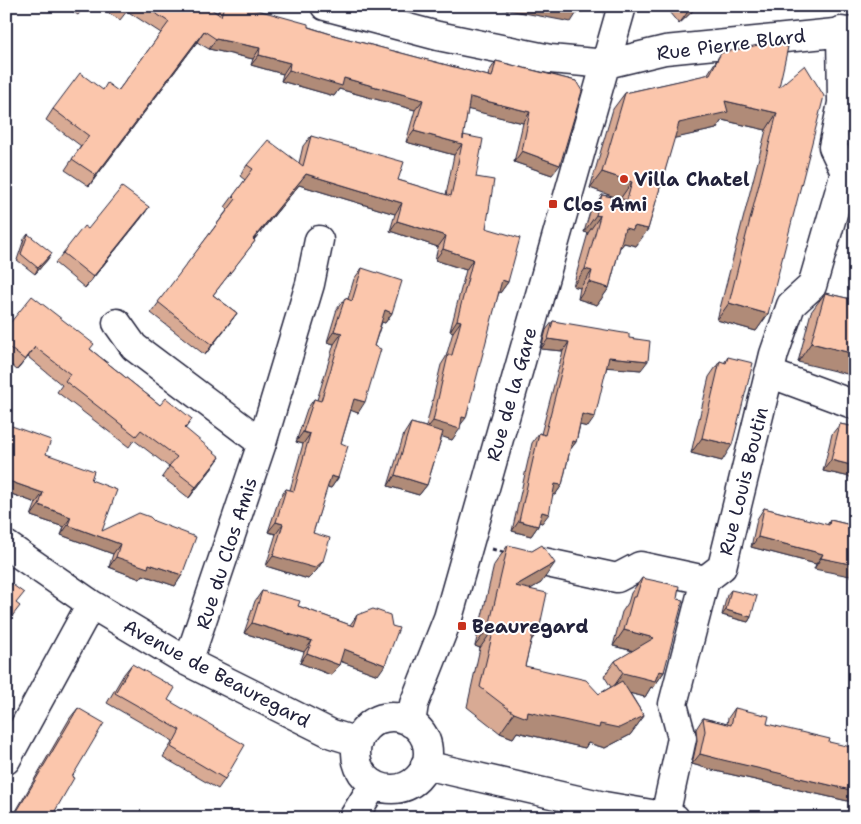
<svg xmlns="http://www.w3.org/2000/svg" width="861" height="824" viewBox="0 0 861 824" font-family="'Shantell Sans',sans-serif">
	<rect width="100%" height="100%" fill="#fff"/>
	<filter id="ink" filterUnits="userSpaceOnUse"><feTurbulence type="fractalNoise" baseFrequency=".02" numOctaves="2"/><feDisplacementMap in="SourceGraphic" scale="10" xChannelSelector="R" yChannelSelector="G"/><feConvolveMatrix kernelMatrix="1 2 1 2 8 2 1 2 1" color-interpolation-filters="sRGB"/></filter>
	<g filter="url(#ink)">
		<g fill="none" stroke-linecap="round" stroke-linejoin="round">
			<g stroke="#22223b" stroke-width="31">
				<path id="minor" d="M 325,6 L 438,36 L 550,59 L 607,64 L 665,50 L 855,31
					M 117,323 L 134,347 L 262,443
					M 769,373 L 855,405
					M 6,545 L 91,604 L 188,662 L 332,734 L 358,742
					M 543,562 L 617,578 L 640,566 L 705,580
					M 188,662 L 262,443 L 310,284 L 319,240
					M356 753a36 36 0 1 1 72 0a36 36 0 1 1-72 0Z
					M 411,723 L 414,704 L 448,618 L 622,6
					M 6,760 L 91,604
					M 425,765 L 604,806 L 675,818
					M 665,816 L 682,738 L 673,704 L 705,580 L 722,567 L 774,354 L 791,305 L 812,286 L 845,172 L 833,147 L 842,103 L 841,31
					M 353,818 L 374,784"/>
			</g>
			<path stroke="#22223b" stroke-width="3" stroke-dasharray="4 4" stroke-linecap="butt" d="M 492,549 L 506,553"/>
			<use href="#minor" stroke="#fff" stroke-width="28"/>
		</g>
		<path fill="#d8aa94" stroke="#22223b" d="M 64,6 L 84,6 L 78,15 Z
			M 97,6 L 207,6 L 217,13 L 222,6 L 243,6 L 337,36 L 488,76 L 489,72 L 496,61 L 576,81 L 552,175 L 514,162 L 523,123 L 468,109 L 463,135 L 476,177 L 486,228 L 508,282 L 500,293 L 499,292 L 460,425 L 452,440 L 442,436 L 427,485 L 419,495 L 388,486 L 404,434 L 411,423 L 426,427 L 441,365 L 446,357 L 453,332 L 450,331 L 466,270 L 435,260 L 438,247 L 390,231 L 395,214 L 299,185 L 254,240 L 255,241 L 247,251 L 213,295 L 237,313 L 205,355 L 151,313 L 228,209 L 225,207 L 245,180 L 240,176 L 247,165 L 299,163 L 303,146 L 311,136 L 398,180 L 446,195 L 454,155 L 406,142 L 415,110 L 339,89 L 334,96 L 281,81 L 283,74 L 251,65 L 253,59 L 209,49 L 197,42 L 89,186 L 65,170 L 81,146 L 46,120 L 53,109 L 103,90 L 118,91 L 161,33 L 127,11 L 120,20 Z
			M 664,6 L 698,6 L 679,24 Z
			M 721,53 L 779,87 L 768,314 L 756,331 L 717,320 L 766,130 L 722,120 L 716,129 L 674,138 L 648,229 L 636,246 L 624,243 L 621,247 L 620,247 L 609,288 L 597,305 L 578,299 L 580,288 L 573,286 L 588,233 L 584,232 L 590,212 L 602,195 L 619,198 L 590,188 L 613,109 L 625,93 L 707,75 Z
			M 855,127 L 855,144 L 850,142 Z
			M 149,207 L 142,217 L 85,288 L 55,263 L 63,253 L 88,229 Z
			M 28,234 L 48,259 L 35,274 L 17,260 L 24,239 Z
			M 362,268 L 392,313 L 385,323 L 382,322 L 374,346 L 358,413 L 351,410 L 341,443 L 338,478 L 331,488 L 327,487 L 313,533 L 323,561 L 316,571 L 308,579 L 266,566 L 276,534 L 268,532 L 279,499 L 286,489 L 290,490 L 303,444 L 296,442 L 307,409 L 314,399 L 317,400 L 334,344 L 327,342 L 337,309 L 345,298 L 348,299 L 354,279 Z
			M 825,293 L 855,300 L 798,362 L 811,312 Z
			M 6,320 L 10,323 L 90,349 L 160,405 L 192,419 L 185,429 L 213,467 L 189,498 L 162,477 L 169,467 L 134,440 L 129,447 L 57,392 L 62,385 L 28,357 L 17,370 L 6,361 Z
			M 553,321 L 629,338 L 641,370 L 607,367 L 588,427 L 580,425 L 576,442 L 570,450 L 562,485 L 555,495 L 553,494 L 542,523 L 539,522 L 538,526 L 531,536 L 512,531 L 532,443 L 539,433 L 541,434 L 563,351 L 541,349 L 546,330 Z
			M 728,357 L 722,461 L 691,453 L 709,377 L 720,361 L 724,363 Z
			M 6,424 L 46,454 L 91,480 L 102,531 L 182,575 L 175,586 L 143,575 L 140,579 L 109,567 L 113,554 L 61,535 L 64,527 L 31,516 L 36,503 L 6,492 Z
			M 840,424 L 855,427 L 855,478 L 823,471 L 832,434 Z
			M 764,508 L 827,525 L 830,520 L 855,526 L 814,569 L 816,564 L 751,547 L 757,519 Z
			M 508,545 L 541,583 L 530,589 L 531,641 L 525,666 L 599,694 L 611,687 L 604,676 L 615,661 L 633,651 L 613,646 L 622,612 L 628,603 L 631,593 L 642,578 L 677,599 L 664,672 L 653,688 L 651,687 L 645,697 L 630,693 L 644,716 L 630,735 L 605,748 L 588,743 L 585,748 L 517,732 L 513,738 L 500,733 L 467,707 L 480,648 L 475,646 L 494,565 Z
			M 731,590 L 751,617 L 748,622 L 722,615 L 727,595 Z
			M 262,591 L 298,606 L 350,625 L 357,615 L 378,675 L 340,661 L 339,665 L 331,675 L 300,663 L 304,652 L 244,633 L 255,601 Z
			M 132,664 L 168,700 L 225,779 L 218,789 L 163,757 L 173,741 L 107,703 L 124,674 Z
			M 78,708 L 72,777 L 51,818 L 12,818 L 70,718 Z
			M 735,708 L 767,724 L 829,742 L 852,802 L 716,771 L 692,764 L 697,741 L 696,729 L 703,718 L 727,724 L 728,718 Z
			M 492,810 L 527,818 L 486,818 Z"/>
		<path fill="#b08b78" stroke="#22223b" d="M 488,6 L 587,6 L 583,12 L 578,11 L 571,22 Z
			M 694,6 L 698,6 L 679,24 L 687,13 Z
			M 762,6 L 778,6 L 760,9 Z
			M 204,31 L 197,42 L 89,186 L 96,175 Z
			M 216,39 L 260,48 L 253,59 L 209,49 Z
			M 259,55 L 290,63 L 283,74 L 251,65 Z
			M 289,70 L 344,78 L 423,100 L 415,110 L 339,89 L 334,96 L 281,81 Z
			M 470,97 L 530,112 L 523,123 L 462,108 Z
			M 725,101 L 777,113 L 766,130 L 722,120 L 716,129 L 667,140 L 679,123 Z
			M 414,131 L 462,144 L 454,155 L 406,142 Z
			M 855,135 L 855,144 L 850,142 Z
			M 522,151 L 560,165 L 552,175 L 514,162 Z
			M 602,172 L 632,182 L 620,199 L 590,188 Z
			M 306,174 L 402,203 L 395,214 L 299,185 L 245,250 L 253,239 Z
			M 149,207 L 142,217 L 85,288 L 93,277 Z
			M 596,215 L 600,216 L 588,233 L 584,232 Z
			M 397,221 L 446,236 L 438,247 L 390,231 Z
			M 634,226 L 648,229 L 636,246 L 624,243 L 621,247 L 613,244 L 625,228 Z
			M 443,249 L 473,259 L 466,270 L 435,260 Z
			M 52,253 L 48,259 L 35,274 L 38,268 Z
			M 585,269 L 592,271 L 580,288 L 573,286 Z
			M 502,280 L 508,282 L 500,293 L 495,291 Z
			M 589,282 L 609,288 L 597,305 L 578,299 Z
			M 729,303 L 768,314 L 756,331 L 717,320 Z
			M 385,310 L 392,313 L 385,323 L 378,321 Z
			M 237,313 L 229,324 L 205,355 L 212,345 Z
			M 457,320 L 461,321 L 453,332 L 450,331 Z
			M 334,331 L 342,333 L 334,344 L 327,342 Z
			M 548,339 L 569,342 L 563,351 L 541,349 Z
			M 811,343 L 855,354 L 855,376 L 798,362 Z
			M 35,347 L 28,357 L 17,370 L 25,360 Z
			M 609,357 L 648,361 L 641,370 L 602,367 Z
			M 354,399 L 365,402 L 358,413 L 347,409 Z
			M 582,414 L 595,417 L 588,427 L 575,424 Z
			M 462,417 L 466,418 L 458,428 L 460,429 L 452,440 L 425,431 L 433,421 Z
			M 303,432 L 310,434 L 303,444 L 296,442 Z
			M 702,438 L 732,445 L 722,461 L 691,453 Z
			M 572,441 L 576,442 L 569,451 Z
			M 220,457 L 213,467 L 189,498 L 196,487 Z
			M 831,460 L 855,466 L 855,478 L 823,471 Z
			M 395,475 L 427,485 L 419,495 L 388,486 Z
			M 331,476 L 338,478 L 331,488 L 324,486 Z
			M 6,480 L 43,493 L 36,503 L 6,492 Z
			M 555,484 L 562,485 L 555,495 L 549,494 Z
			M 39,505 L 71,517 L 64,527 L 31,516 Z
			M 542,512 L 549,514 L 542,523 L 535,521 Z
			M 519,521 L 538,526 L 531,536 L 512,531 Z
			M 276,522 L 283,524 L 276,534 L 268,532 Z
			M 68,525 L 120,544 L 113,554 L 61,535 Z
			M 758,537 L 823,554 L 816,564 L 751,547 Z
			M 273,556 L 323,561 L 316,571 L 308,579 L 266,566 Z
			M 116,557 L 149,564 L 182,575 L 175,586 L 143,575 L 140,579 L 109,567 Z
			M 821,558 L 855,565 L 855,577 L 814,569 Z
			M 555,563 L 541,583 L 502,605 L 515,586 Z
			M 726,610 L 751,617 L 748,622 L 722,615 Z
			M 252,623 L 312,641 L 304,652 L 244,633 Z
			M 489,627 L 494,628 L 480,648 L 475,646 Z
			M 534,629 L 539,630 L 525,649 Z
			M 624,630 L 654,638 L 643,653 L 613,646 Z
			M 344,649 L 385,665 L 378,675 L 337,660 Z
			M 307,653 L 339,665 L 331,675 L 300,663 Z
			M 659,671 L 664,672 L 653,688 L 651,687 L 645,697 L 612,689 L 623,673 Z
			M 528,712 L 600,724 L 644,716 L 630,735 L 605,748 L 588,743 L 585,748 L 517,732 L 513,738 L 500,733 L 514,713 Z
			M 700,754 L 855,791 L 855,798 L 852,802 L 716,771 L 692,764 Z"/>
		<path fill="#fbc6ac" stroke="#22223b" d="M 121,6 L 130,6 L 127,10 Z
			M 144,6 L 207,6 L 221,16 L 224,6 L 243,6 L 308,24 L 308,27 L 337,36 L 492,77 L 496,61 L 576,81 L 582,91 L 560,165 L 522,151 L 530,112 L 470,97 L 463,139 L 463,135 L 483,139 L 476,177 L 494,180 L 486,228 L 520,238 L 508,282 L 502,280 L 466,418 L 462,417 L 460,429 L 433,421 L 448,355 L 452,355 L 461,321 L 457,320 L 473,259 L 443,249 L 446,236 L 397,221 L 402,203 L 306,174 L 253,239 L 255,241 L 213,295 L 237,313 L 212,345 L 158,302 L 236,199 L 233,196 L 253,169 L 247,165 L 268,140 L 303,166 L 311,136 L 404,162 L 398,180 L 451,196 L 462,144 L 414,131 L 423,100 L 344,78 L 342,86 L 289,70 L 290,63 L 259,55 L 260,48 L 216,39 L 204,31 L 96,175 L 72,159 L 89,136 L 53,109 L 80,73 L 103,90 L 107,83 L 118,91 L 169,22 Z
			M 681,6 L 694,6 L 687,13 Z
			M 772,42 L 788,47 L 779,87 L 805,65 L 824,96 L 768,314 L 729,303 L 777,113 L 725,101 L 728,112 L 679,123 L 648,229 L 634,226 L 633,230 L 625,228 L 609,288 L 589,282 L 592,271 L 585,269 L 600,216 L 596,215 L 602,195 L 627,200 L 632,182 L 602,172 L 625,93 L 710,74 L 721,53 Z
			M 122,187 L 149,207 L 93,277 L 63,253 L 84,226 L 88,229 Z
			M 28,234 L 52,253 L 38,268 L 21,254 Z
			M 362,268 L 402,281 L 392,313 L 385,310 L 374,346 L 381,349 L 365,402 L 354,399 L 341,443 L 348,446 L 338,478 L 331,476 L 313,533 L 330,538 L 323,561 L 315,568 L 273,556 L 283,524 L 276,522 L 286,489 L 294,491 L 310,434 L 303,432 L 314,399 L 321,401 L 342,333 L 334,331 L 345,298 L 352,301 Z
			M 825,293 L 855,300 L 855,354 L 811,343 Z
			M 32,296 L 94,344 L 90,349 L 160,405 L 166,398 L 192,419 L 185,428 L 220,457 L 196,487 L 169,466 L 177,457 L 141,430 L 136,436 L 65,381 L 70,374 L 35,347 L 25,360 L 6,345 L 6,320 L 10,323 Z
			M 553,321 L 629,334 L 629,338 L 650,341 L 648,361 L 609,357 L 595,417 L 582,414 L 576,442 L 572,441 L 562,485 L 555,484 L 549,514 L 542,512 L 538,526 L 519,521 L 539,433 L 545,435 L 569,342 L 548,339 Z
			M 728,357 L 753,363 L 732,445 L 702,438 L 720,361 L 726,363 Z
			M 411,423 L 443,432 L 427,485 L 395,475 Z
			M 6,424 L 51,440 L 46,454 L 94,471 L 91,480 L 117,490 L 102,531 L 139,513 L 150,517 L 154,521 L 196,537 L 182,575 L 149,564 L 148,568 L 116,557 L 120,544 L 68,525 L 71,517 L 39,505 L 43,493 L 6,480 Z
			M 840,424 L 855,427 L 855,466 L 831,460 Z
			M 764,508 L 829,525 L 830,520 L 855,526 L 855,565 L 821,558 L 823,554 L 758,537 Z
			M 508,545 L 532,551 L 542,545 L 555,563 L 515,586 L 547,593 L 539,630 L 534,629 L 525,666 L 586,680 L 599,694 L 622,681 L 644,716 L 619,728 L 600,724 L 599,728 L 528,712 L 527,718 L 514,713 L 480,687 L 494,628 L 489,627 Z
			M 642,578 L 679,586 L 677,599 L 683,600 L 664,672 L 659,671 L 655,681 L 623,673 L 615,661 L 654,638 L 624,630 L 633,597 L 636,597 Z
			M 6,580 L 24,593 L 16,603 L 20,606 L 6,624 Z
			M 731,590 L 757,596 L 751,617 L 726,610 Z
			M 262,591 L 300,601 L 298,606 L 353,626 L 357,615 L 373,609 L 390,615 L 392,626 L 399,628 L 385,665 L 344,649 L 339,665 L 307,653 L 312,641 L 252,623 Z
			M 132,664 L 175,688 L 168,700 L 245,745 L 225,779 L 171,747 L 180,730 L 115,693 Z
			M 78,708 L 104,723 L 72,777 L 74,778 L 51,818 L 13,818 Z
			M 735,708 L 769,716 L 767,724 L 830,739 L 829,742 L 855,748 L 855,791 L 723,760 L 700,754 L 705,731 L 703,718 L 731,725 Z
			M 492,810 L 527,818 L 490,818 Z
			M 425,811 L 428,818 L 406,818 Z"/>
	</g>
	<g fill="#c8321e" stroke="#fff" stroke-width="2">
		<circle cx="624" cy="179" r="5"/>
		<rect x="548" y="199" width="10" height="10" rx="2.5"/>
		<rect x="457" y="621" width="10" height="10" rx="2.5"/>
	</g>
	<g text-anchor="middle" stroke-width="4" stroke-linejoin="round" paint-order="stroke">
		<g font-size="19" fill="#22223b" stroke="#fff">
			<text transform="translate(731 44) rotate(-7)" y="7">Rue Pierre Blard</text>
			<text transform="translate(511 394) rotate(-74)" y="7">Rue de la Gare</text>
			<text transform="translate(743 481) rotate(-76)" y="7">Rue Louis Boutin</text>
			<text transform="translate(226 553) rotate(-72)" y="7">Rue du Clos Amis</text>
			<text transform="translate(217 673) rotate(28)" y="7">Avenue de Beauregard</text>
		</g>
		<g font-size="19" font-weight="bold" fill="#22223b" stroke="#fff" text-anchor="start">
			<text x="634" y="186">Villa Chatel</text>
			<text x="563" y="211">Clos Ami</text>
			<text x="472" y="633">Beauregard</text>
		</g>
	</g>
	<rect width="861" height="824" fill="none" stroke="#fff" stroke-width="25"/>
	<rect x="12" y="12" width="836" height="799" fill="none" stroke="#22223b" stroke-width="2" filter="url(#ink)"/>
</svg>
